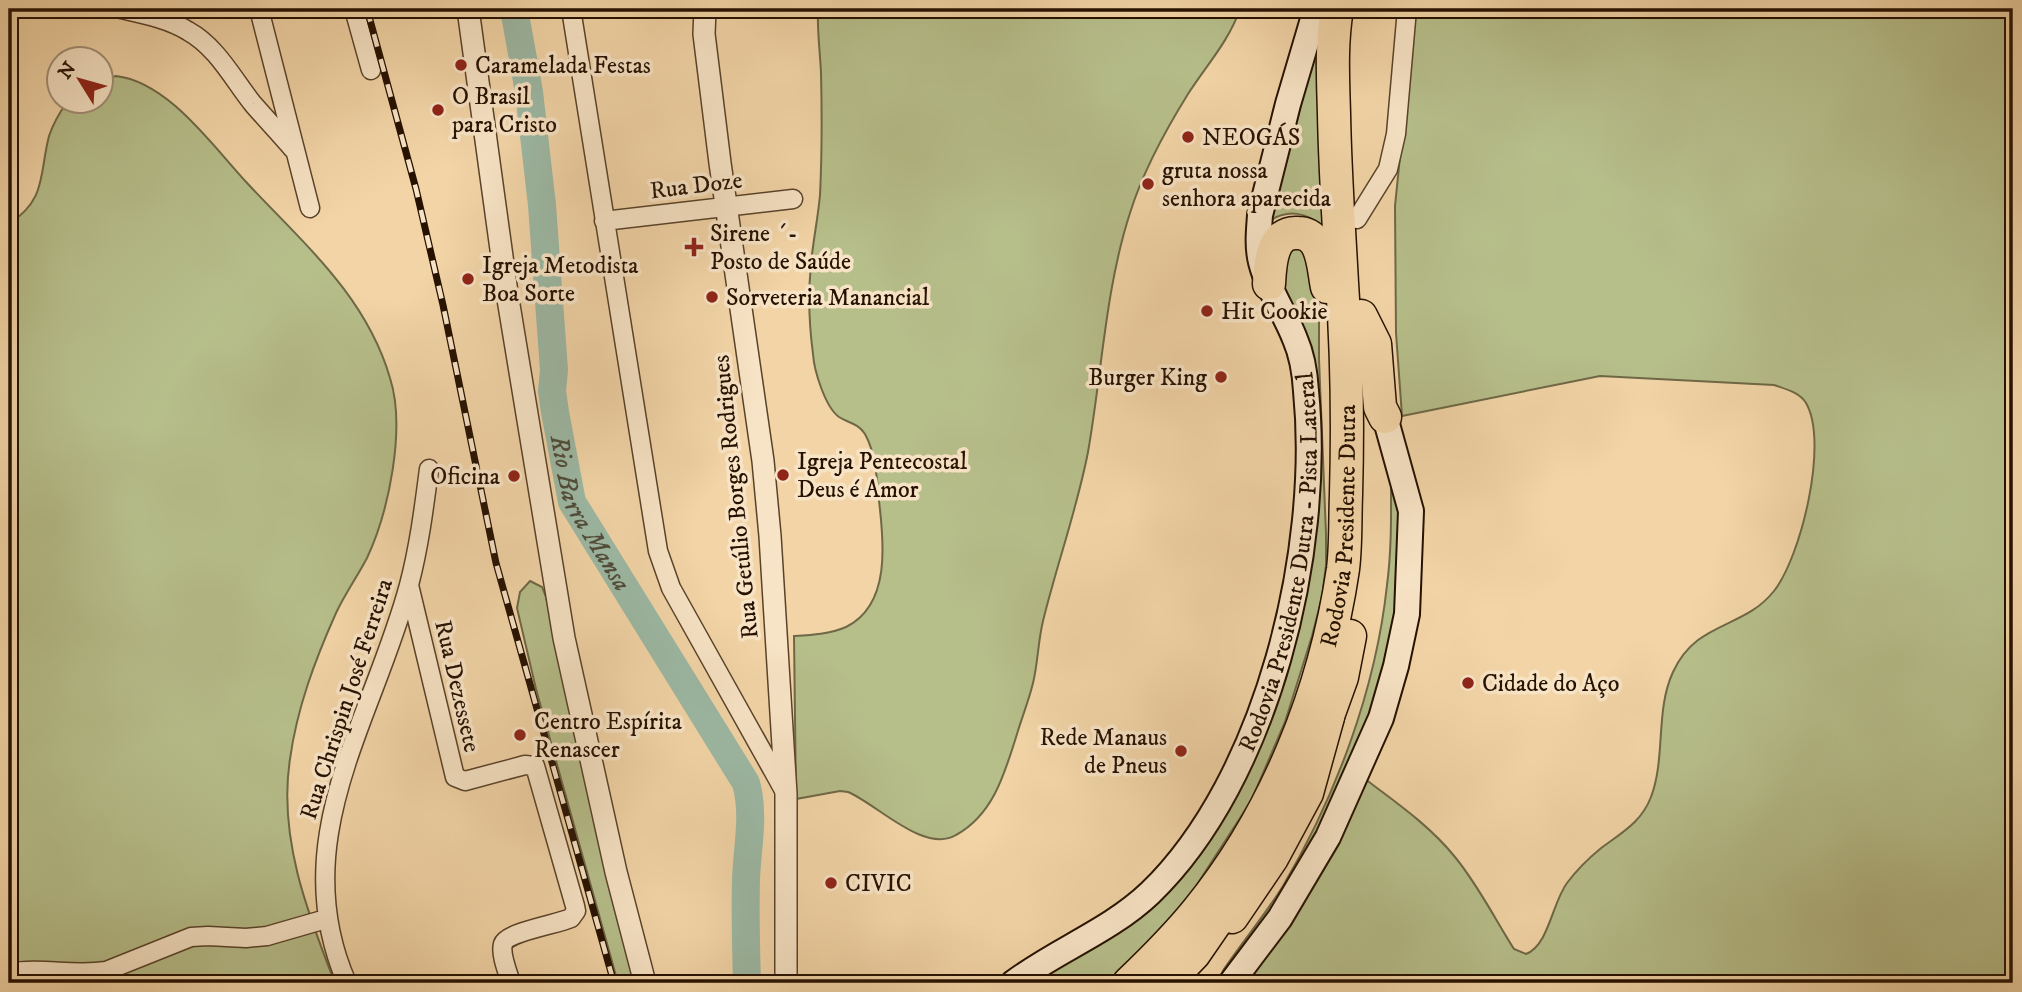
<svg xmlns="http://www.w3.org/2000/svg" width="2022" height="992" viewBox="0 0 2022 992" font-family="'IM FELL DW Pica',serif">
	<rect width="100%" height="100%" fill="#f2d4a6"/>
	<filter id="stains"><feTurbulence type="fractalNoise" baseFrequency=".00286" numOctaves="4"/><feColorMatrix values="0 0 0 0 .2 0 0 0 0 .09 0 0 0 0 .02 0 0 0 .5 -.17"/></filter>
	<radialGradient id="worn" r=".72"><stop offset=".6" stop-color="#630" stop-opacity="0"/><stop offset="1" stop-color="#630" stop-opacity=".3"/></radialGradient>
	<path fill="#b6be8a" stroke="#6e6846" stroke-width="2" d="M 818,9 L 1240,9 C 1229,41 1206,66 1188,94 C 1165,131 1143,171 1130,213 C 1105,290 1102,373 1088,452 C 1077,509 1057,564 1043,621 C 1038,641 1038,663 1033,683 C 1029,700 1022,717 1017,734 C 1005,772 994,814 956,835 C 924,854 877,804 848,792 L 840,791 L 796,799 L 794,636 C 811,635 830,634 846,627 C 891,605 884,542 879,501 C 877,480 876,454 865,434 C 858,423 848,423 839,417 C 825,407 814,370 813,354 C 809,324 808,294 811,264 C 813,241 818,218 820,195 C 822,154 822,113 821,73 C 820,51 817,30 818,9 Z
		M 1415,9 L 2013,9 L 2013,983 L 1246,983 L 1283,934 L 1365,779 C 1397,803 1430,826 1455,857 C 1478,885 1495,919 1514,949 L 1526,954 C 1549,945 1552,903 1567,883 C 1576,871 1589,858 1600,849 C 1621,833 1641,823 1651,797 C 1666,757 1655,711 1673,672 C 1697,620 1743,630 1774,591 C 1801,557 1829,442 1806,403 C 1799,392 1785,389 1774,385 L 1600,376 L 1402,416 L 1396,333 L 1395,206 Z
		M 1316,45 L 1323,227 C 1307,212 1288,209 1269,221 L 1290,149 Z
		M 116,76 C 169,82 214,148 248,184 C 304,244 366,296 390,378 C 406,428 389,511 367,558 C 357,577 345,594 336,613 C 315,660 297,708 290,759 C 278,836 307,912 335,983 L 9,983 L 9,224 C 47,199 39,175 49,136 C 53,124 60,112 67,102 L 102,102 L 102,80 Z
		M 1294,247 L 1302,250 L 1319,290 L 1319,359 L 1326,534 L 1326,565 L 1322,597 L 1312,636 L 1285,722 L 1251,801 L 1185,903 L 1146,948 L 1111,983 L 1033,983 L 1149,908 L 1178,881 L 1215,832 L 1228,807 L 1286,669 L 1295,642 L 1302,608 L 1317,497 L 1275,269 Z
		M 1391,473 L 1402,495 L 1401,604 L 1370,719 L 1313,848 L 1221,983 L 1217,983 L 1224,969 C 1243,941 1265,915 1283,886 C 1336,796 1376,689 1387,585 C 1392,547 1391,510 1391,473 Z
		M 530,581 L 542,587 L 546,597 L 615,893 L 639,983 L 618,983 L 536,689 L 517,608 L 520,592 Z"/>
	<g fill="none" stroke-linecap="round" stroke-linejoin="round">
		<path stroke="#9cb8a4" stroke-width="28" id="s1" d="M 514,9 L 529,92 L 542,205 L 554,370 L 552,391 L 555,412 L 572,502 L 746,783 C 755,815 747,848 746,880 C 745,914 746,949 747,983"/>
		<g stroke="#59422a" stroke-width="21">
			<path id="minor" d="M 121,9 C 143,14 169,19 188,31 C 217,47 233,79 253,104 C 266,119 280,134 293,149
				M 259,9 L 310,208
				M 354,9 L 371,70
				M 571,9 L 658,551 L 671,588 L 785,792
				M 1357,219 L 1388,169 L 1396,134 L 1407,9
				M 604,221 L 793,199
				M 409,585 L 455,777 L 465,781 L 525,765 L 535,766 L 575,906 L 576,911 L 571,918 C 558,924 507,932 503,944 C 500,954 508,973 511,983
				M 9,973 C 41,967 73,976 106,971 L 191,937 L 208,936 L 246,938 L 267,936 L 326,919
				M 347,983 C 284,840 373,720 409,585 C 419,547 424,508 429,469"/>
		</g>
		<g stroke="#59422a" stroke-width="24">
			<path id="tertiary" d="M 468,9 L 507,293 L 564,638 L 616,872 L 645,983
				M 705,9 L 704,34 L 720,163 L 763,461 L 770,536 L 786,794 L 786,983"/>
		</g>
		<g stroke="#261101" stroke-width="28">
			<g id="secondary">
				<path id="s2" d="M 1013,983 C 1057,950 1110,931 1150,893 C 1268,779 1322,550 1306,391 C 1305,374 1302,355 1295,339 C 1285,313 1268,290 1261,262 C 1257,246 1259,230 1260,215 L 1288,104 L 1316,9"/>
				<path d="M 1231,983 L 1280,918 L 1328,837 L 1381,718 L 1396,666 L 1407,614 L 1411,511 L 1385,417"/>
			</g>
		</g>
		<g stroke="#261101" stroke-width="35">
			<g id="motorway">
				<path d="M 1269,284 C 1270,265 1271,231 1298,233 C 1306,233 1312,237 1316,243 C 1324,256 1324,273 1327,287"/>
				<path d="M 1361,316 L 1375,344 L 1380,407 L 1385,417"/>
				<path d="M 1324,727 L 1342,677 L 1350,636"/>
				<path d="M 1232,917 L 1272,858 L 1307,793 L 1328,717"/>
				<path id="s3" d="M 1129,983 C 1153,960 1177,936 1198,910 C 1276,814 1325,691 1343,569 C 1346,545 1345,519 1346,495 C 1348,424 1347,354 1342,283 C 1339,227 1335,171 1334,114 C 1333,79 1331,43 1337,9"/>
				<path d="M 1166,983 L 1194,954 L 1236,893"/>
			</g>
		</g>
		<use href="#minor" stroke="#f7e3c5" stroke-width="18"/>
		<use href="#tertiary" stroke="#f7e3c5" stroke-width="21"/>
		<use href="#secondary" stroke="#f7e3c5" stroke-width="24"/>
		<use href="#motorway" stroke="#f2d4a6" stroke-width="32"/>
		<g stroke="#261101" stroke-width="7">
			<path id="rail" d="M 367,9 L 416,189 L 443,305 L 496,563 L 614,983"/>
		</g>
		<use href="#rail" stroke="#f7e3c5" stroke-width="4.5" stroke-dasharray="13" stroke-linecap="butt"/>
	</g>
	<g fill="#8f2418" stroke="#f7e3c5" stroke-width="2.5">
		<circle cx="461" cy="65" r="7"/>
		<circle cx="438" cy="110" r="7"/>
		<circle cx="1188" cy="137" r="7"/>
		<circle cx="1148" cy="184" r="7"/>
		<path d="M690.5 236.5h7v7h7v7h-7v7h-7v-7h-7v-7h7z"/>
		<circle cx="468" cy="279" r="7"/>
		<circle cx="712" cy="297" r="7"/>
		<circle cx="1207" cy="311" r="7"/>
		<circle cx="1221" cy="377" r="7"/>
		<circle cx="783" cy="475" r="7"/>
		<circle cx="514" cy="476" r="7"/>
		<circle cx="1468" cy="683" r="7"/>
		<circle cx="520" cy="735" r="7"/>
		<circle cx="1181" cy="751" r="7"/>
		<circle cx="831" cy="883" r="7"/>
	</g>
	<g text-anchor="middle" stroke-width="7" stroke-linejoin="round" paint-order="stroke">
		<g font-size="24" fill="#261101" stroke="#f7e3c5" text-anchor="start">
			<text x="475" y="73">Caramelada Festas</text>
			<text x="452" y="104">O Brasil<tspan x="452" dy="28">para Cristo</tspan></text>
			<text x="1202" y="145">NEOGÁS</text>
			<text x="1162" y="178">gruta nossa<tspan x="1162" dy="28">senhora aparecida</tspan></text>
			<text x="710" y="241">Sirene ´-<tspan x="710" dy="28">Posto de Saúde</tspan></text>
			<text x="482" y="273">Igreja Metodista<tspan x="482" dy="28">Boa Sorte</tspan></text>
			<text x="726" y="305">Sorveteria Manancial</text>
			<text x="1221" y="319">Hit Cookie</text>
			<text x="1207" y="385" text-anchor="end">Burger King</text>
			<text x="797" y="469">Igreja Pentecostal<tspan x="797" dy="28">Deus é Amor</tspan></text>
			<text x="500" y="484" text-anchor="end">Oficina</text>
			<text x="1482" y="691">Cidade do Aço</text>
			<text x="534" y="729">Centro Espírita<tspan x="534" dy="28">Renascer</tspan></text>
			<text x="1167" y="745" text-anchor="end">Rede Manaus<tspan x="1167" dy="28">de Pneus</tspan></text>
			<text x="845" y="891">CIVIC</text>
		</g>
		<g font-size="24" fill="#261101" stroke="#f7e3c5">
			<text transform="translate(696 185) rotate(-7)" y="8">Rua Doze</text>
			<text transform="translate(735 497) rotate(-96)" y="8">Rua Getúlio Borges Rodrigues</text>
			<text dy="8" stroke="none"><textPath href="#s3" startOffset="518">Rodovia Presidente Dutra</textPath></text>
			<text dy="8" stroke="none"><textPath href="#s2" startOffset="530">Rodovia Presidente Dutra - Pista Lateral</textPath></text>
			<text transform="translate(458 686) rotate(77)" y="8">Rua Dezessete</text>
			<text transform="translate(346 699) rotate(-72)" y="8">Rua Chrispin José Ferreira</text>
		</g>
		<g font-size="26" font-style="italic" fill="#4f4b3a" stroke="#f7e3c5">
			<text dy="9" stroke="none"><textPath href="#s1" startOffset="514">Rio Barra Mansa</textPath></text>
		</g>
	</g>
	<rect width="2022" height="992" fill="none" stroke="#f2d4a6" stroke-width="35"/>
	<rect x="10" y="10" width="2001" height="971" fill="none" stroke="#261101" stroke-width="3.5"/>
	<rect x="18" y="18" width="1987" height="957" fill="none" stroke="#261101" stroke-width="2"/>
	<g transform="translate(80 80) rotate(307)"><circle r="33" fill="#f7e3c5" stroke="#a38f77" stroke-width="2"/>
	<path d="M0-5L12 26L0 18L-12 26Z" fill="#8f2418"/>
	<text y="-10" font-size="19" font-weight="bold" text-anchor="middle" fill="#261101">N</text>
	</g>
	<rect width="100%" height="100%" filter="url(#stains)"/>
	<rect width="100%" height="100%" fill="url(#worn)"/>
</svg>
